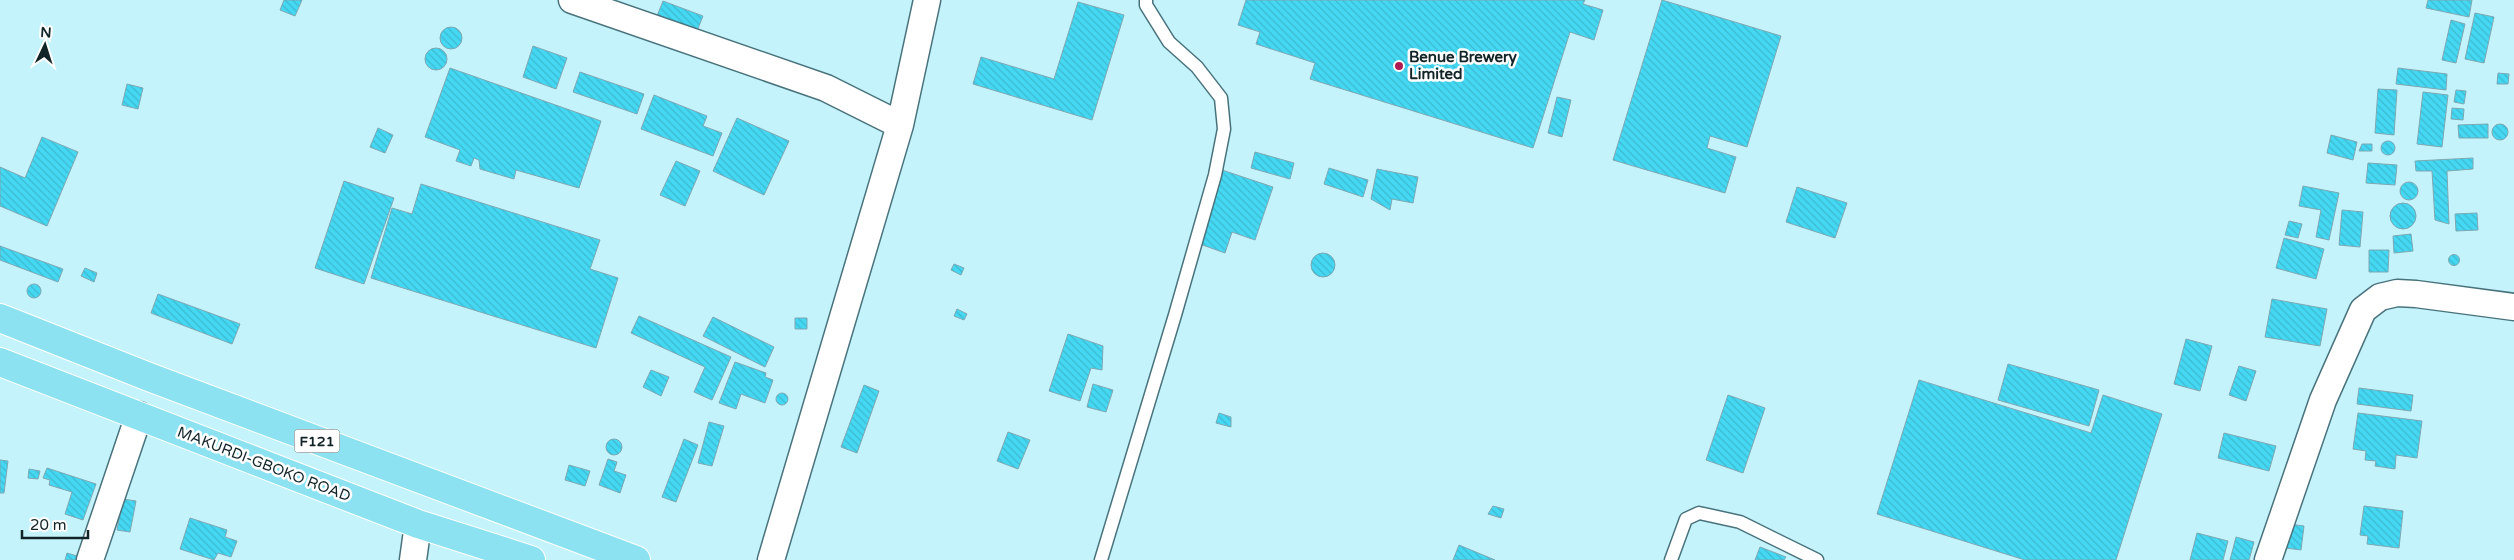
<svg xmlns="http://www.w3.org/2000/svg" width="2514" height="560" viewBox="0 0 2514 560" font-family="'Varela Round',sans-serif">
	<defs>
		<pattern id="building-back-hatch" width="6" height="6" patternUnits="userSpaceOnUse" patternTransform="scale(1.25)"><rect width="6" height="6" fill="#45d8f3"/><path d="M-1 5l2 2M0 0l6 6M5-1l2 2" fill="none" stroke="#3cb9d0"/></pattern>
	</defs>
	<rect width="100%" height="100%" fill="#c5f3fc"/>
	<path fill="url(#building-back-hatch)" stroke="#7da8b2" d="M 284,0 L 302,0 L 295,16 L 280,10 Z
		M 1246,0 L 1585,0 L 1583,4 L 1603,10 L 1594,40 L 1570,32 L 1533,148 L 1310,79 L 1315,63 L 1256,44 L 1260,32 L 1238,25 Z
		M 1662,0 L 1781,36 L 1747,147 L 1710,136 L 1707,148 L 1736,157 L 1725,193 L 1613,160 Z
		M 2428,0 L 2472,0 L 2469,17 L 2426,8 Z
		M 663,1 L 703,16 L 697,31 L 657,16 Z
		M 1078,2 L 1124,15 L 1092,120 L 973,84 L 981,57 L 1054,79 Z
		M 2475,13 L 2494,17 L 2484,63 L 2465,59 Z
		M 2451,20 L 2465,24 L 2456,63 L 2442,60 Z
		M440 38a11 11 0 1 1 22 0a11 11 0 1 1-22 0Z
		M 533,46 L 567,58 L 556,89 L 523,77 Z
		M425 59a11 11 0 1 1 22 0a11 11 0 1 1-22 0Z
		M 450,68 L 601,121 L 579,188 L 516,170 L 514,179 L 480,169 L 479,160 L 474,158 L 471,166 L 456,161 L 460,150 L 425,137 Z
		M 2398,68 L 2447,74 L 2446,90 L 2396,84 Z
		M 580,72 L 644,94 L 637,114 L 573,92 Z
		M 2498,73 L 2509,74 L 2508,84 L 2497,84 Z
		M 127,84 L 143,88 L 138,109 L 122,105 Z
		M 2378,89 L 2397,90 L 2394,135 L 2375,133 Z
		M 2456,90 L 2466,91 L 2464,104 L 2454,102 Z
		M 2423,92 L 2448,95 L 2442,147 L 2417,144 Z
		M 654,95 L 707,116 L 703,126 L 722,133 L 713,156 L 641,129 Z
		M 1557,97 L 1571,100 L 1562,137 L 1548,133 Z
		M 2452,108 L 2464,109 L 2463,120 L 2451,119 Z
		M 737,118 L 789,141 L 764,195 L 713,171 Z
		M 2488,124 L 2488,138 L 2459,138 L 2458,125 Z
		M2492 132a8 8 0 1 1 16 0a8 8 0 1 1-16 0Z
		M 378,128 L 393,135 L 385,153 L 370,147 Z
		M 2331,135 L 2357,142 L 2353,160 L 2327,153 Z
		M 42,137 L 78,152 L 47,226 L 0,206 L 0,167 L 25,178 Z
		M2381 148a7 7 0 1 1 14 0a7 7 0 1 1-14 0Z
		M 2362,144 L 2372,144 L 2372,151 L 2359,151 Z
		M 1255,152 L 1294,163 L 1290,179 L 1251,168 Z
		M 2473,158 L 2473,169 L 2447,171 L 2449,224 L 2435,220 L 2432,171 L 2416,171 L 2415,161 Z
		M 676,161 L 700,171 L 685,206 L 660,195 Z
		M 2368,163 L 2397,165 L 2395,185 L 2366,183 Z
		M 1329,168 L 1368,180 L 1363,197 L 1324,184 Z
		M 1377,169 L 1418,177 L 1413,203 L 1392,199 L 1390,210 L 1371,199 Z
		M 1222,170 L 1273,187 L 1255,240 L 1232,232 L 1225,253 L 1197,243 Z
		M 344,181 L 394,198 L 364,284 L 315,268 Z
		M2400 191a9 9 0 1 1 18 0a9 9 0 1 1-18 0Z
		M 421,184 L 600,240 L 590,269 L 618,278 L 596,348 L 371,278 L 392,208 L 412,214 Z
		M 2303,186 L 2339,193 L 2329,240 L 2316,237 L 2321,210 L 2299,206 Z
		M 1797,187 L 1847,203 L 1835,238 L 1786,222 Z
		M2390 216a13 13 0 1 1 26 0a13 13 0 1 1-26 0Z
		M 2342,210 L 2363,212 L 2360,247 L 2339,245 Z
		M 2477,213 L 2478,230 L 2456,231 L 2455,214 Z
		M 2289,221 L 2302,224 L 2298,238 L 2285,235 Z
		M 2411,234 L 2413,251 L 2394,253 L 2393,236 Z
		M 2284,238 L 2324,249 L 2316,279 L 2276,268 Z
		M 0,246 L 63,269 L 58,282 L 0,260 Z
		M 2369,250 L 2389,250 L 2388,272 L 2369,272 Z
		M1311 265a12 12 0 1 1 24 0a12 12 0 1 1-24 0Z
		M2448.5 260a5.5 5.5 0 1 1 11 0a5.5 5.5 0 1 1-11 0Z
		M 954,264 L 964,268 L 961,275 L 951,270 Z
		M 85,268 L 97,273 L 94,282 L 81,276 Z
		M27 291a7 7 0 1 1 14 0a7 7 0 1 1-14 0Z
		M 158,294 L 240,324 L 232,344 L 151,313 Z
		M 2272,299 L 2327,309 L 2320,346 L 2265,337 Z
		M 957,309 L 967,314 L 964,320 L 954,316 Z
		M 639,316 L 731,357 L 712,400 L 694,392 L 705,367 L 631,333 Z
		M 713,317 L 774,347 L 765,367 L 703,336 Z
		M 795,318 L 807,318 L 807,329 L 795,329 Z
		M 1068,334 L 1103,346 L 1102,370 L 1091,368 L 1080,401 L 1049,391 Z
		M 2186,339 L 2212,346 L 2200,391 L 2174,384 Z
		M 735,362 L 766,373 L 765,377 L 773,380 L 765,403 L 741,394 L 736,409 L 719,403 Z
		M 2008,364 L 2099,390 L 2089,426 L 1998,400 Z
		M 2239,366 L 2256,371 L 2246,401 L 2229,395 Z
		M 651,370 L 669,377 L 661,396 L 643,387 Z
		M 1919,380 L 2091,433 L 2103,395 L 2162,414 L 2116,560 L 2025,560 L 1877,514 Z
		M 1093,384 L 1113,390 L 1106,412 L 1087,407 Z
		M 864,385 L 879,391 L 857,453 L 841,447 Z
		M 2359,388 L 2413,395 L 2411,411 L 2357,404 Z
		M776 399a6 6 0 1 1 12 0a6 6 0 1 1-12 0Z
		M 1728,395 L 1765,408 L 1743,473 L 1706,460 Z
		M 1219,413 L 1231,417 L 1231,427 L 1216,423 Z
		M 2358,413 L 2422,421 L 2417,458 L 2396,455 L 2395,469 L 2375,466 L 2376,461 L 2365,460 L 2366,451 L 2353,449 Z
		M 709,422 L 724,426 L 712,466 L 698,463 Z
		M 1008,432 L 1030,440 L 1018,469 L 997,461 Z
		M 2224,433 L 2276,446 L 2269,471 L 2218,458 Z
		M 684,439 L 698,445 L 676,502 L 662,497 Z
		M606 447a8 8 0 1 1 16 0a8 8 0 1 1-16 0Z
		M 608,459 L 617,462 L 614,471 L 626,475 L 620,493 L 599,485 Z
		M 0,460 L 8,461 L 4,493 L 0,493 Z
		M 569,465 L 590,471 L 585,486 L 565,480 Z
		M 47,468 L 96,484 L 83,520 L 65,514 L 72,492 L 49,485 L 50,480 L 43,478 Z
		M 29,469 L 40,471 L 38,479 L 28,478 Z
		M 123,499 L 136,501 L 130,532 L 117,530 Z
		M 1493,506 L 1504,509 L 1501,518 L 1488,514 Z
		M 2364,506 L 2403,511 L 2399,548 L 2367,544 L 2368,536 L 2360,535 Z
		M 190,518 L 227,530 L 225,537 L 237,541 L 231,557 L 218,553 L 214,560 L 180,549 Z
		M 2289,524 L 2304,526 L 2301,550 L 2286,548 Z
		M 2197,533 L 2228,541 L 2223,560 L 2190,560 Z
		M 2236,537 L 2254,542 L 2249,560 L 2230,560 Z
		M 1459,545 L 1495,560 L 1453,560 Z
		M 1760,547 L 1786,557 L 1784,560 L 1755,560 Z
		M 67,553 L 77,556 L 76,560 L 65,560 Z"/>
	<g fill="none" stroke-linecap="round" stroke-linejoin="round">
		<g stroke="#49737c" stroke-width="15">
			<path id="lane" d="M 1101,560 L 1175,315 L 1215,175 L 1224,129 L 1221,98 L 1197,67 L 1169,42 L 1146,5 L 1146,0
				M 1671,560 L 1686,519 L 1699,513 L 1740,522 L 1817,560"/>
		</g>
		<g stroke="#49737c" stroke-width="29">
			<path id="street" d="M 572,0 L 826,88 L 900,125
				M 90,560 L 139,415
				M 413,560 L 418,524
				M 771,560 L 900,125 L 927,0
				M 2268,560 L 2323,400 L 2363,310 L 2380,297 L 2397,293 L 2416,294 L 2514,307"/>
		</g>
		<g stroke="#fff" stroke-width="30">
			<path id="primary" d="M 0,318 L 149,377 L 636,560
				M 0,362 L 418,524 L 531,560"/>
		</g>
		<use href="#lane" stroke="#fff" stroke-width="12"/>
		<use href="#street" stroke="#fff" stroke-width="26"/>
		<use href="#primary" stroke="#8ce2f1" stroke-width="28"/>
	</g>
	<circle fill="#ad1b51" stroke="#fff" stroke-width="2" cx="1399" cy="66" r="5"/>
	<g text-anchor="middle" stroke-width="5" stroke-linejoin="round" paint-order="stroke">
		<rect fill="#fff" stroke="#5a6668" stroke-width="1" x="294.5" y="429.5" width="45" height="23" rx="4"/>
		<g font-size="14" font-weight="bold" fill="#132428">
			<text x="317" y="446">F121</text>
		</g>
		<g font-size="15" font-weight="bold" fill="#132428" stroke="#fff" text-anchor="start">
			<text x="1409" y="62">Benue Brewery<tspan x="1409" dy="17">Limited</tspan></text>
		</g>
		<g font-size="15" fill="#132428" stroke="#fff">
			<text transform="translate(264 464) rotate(21)" y="5">MAKURDI-GBOKO ROAD</text>
		</g>
	</g>
	<g transform="translate(45 45) rotate(4)" stroke="#ffffff" stroke-width="4" paint-order="stroke">
	<path d="M0-4L9 19L0 12L-9 19Z" fill="#132428"/>
	<text y="-8" font-size="14" font-weight="bold" text-anchor="middle" fill="#132428">N</text>
	</g>
	<path d="M22 530v8h66v-8" fill="none" stroke="#132428" stroke-width="2.5"/>
	<text x="30" y="530" font-size="15" fill="#132428" stroke="#ffffff" stroke-width="4" paint-order="stroke">20 m</text>
</svg>
